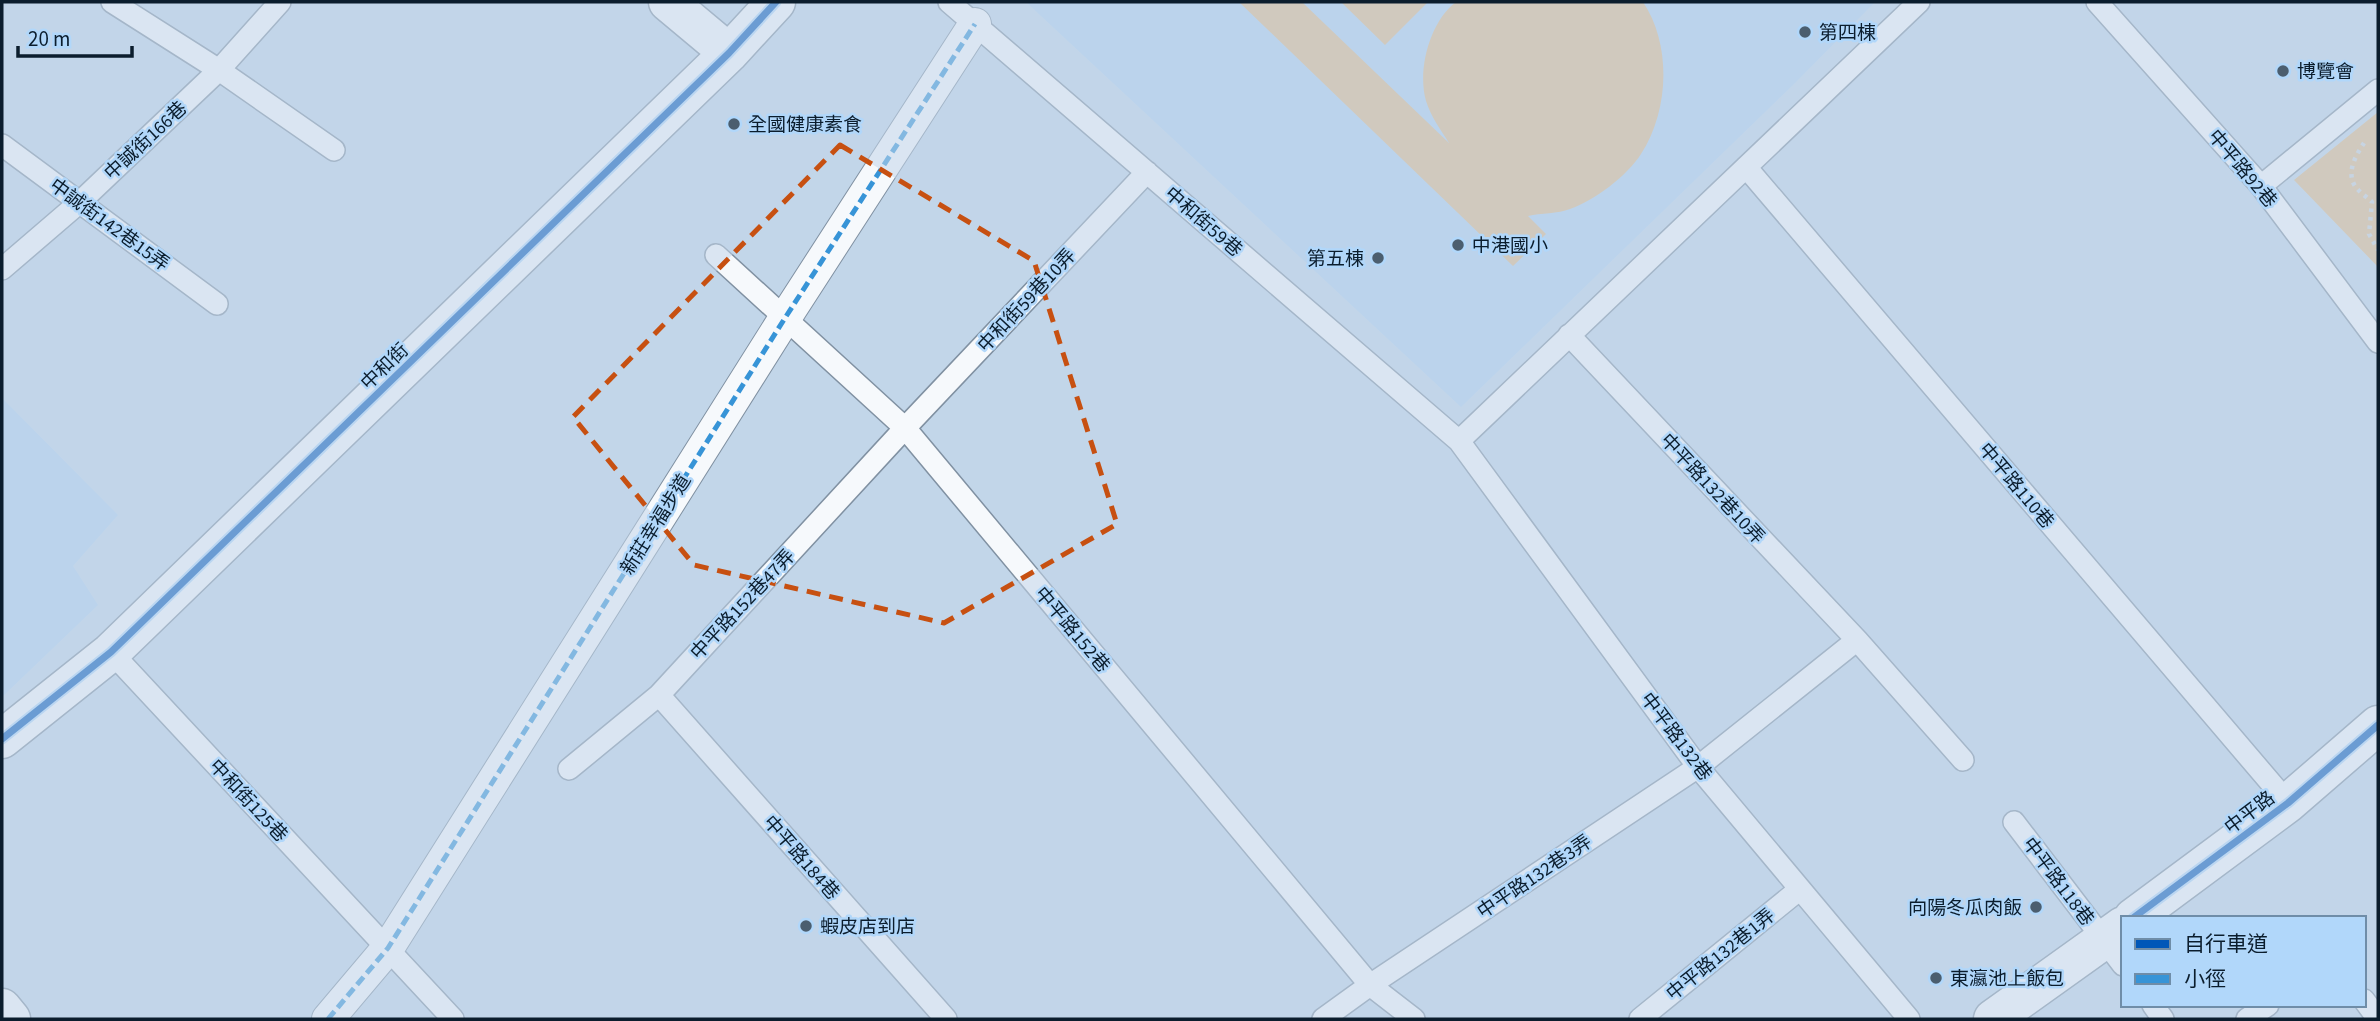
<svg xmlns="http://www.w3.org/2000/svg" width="2380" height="1021" viewBox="0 0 2380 1021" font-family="'Source Sans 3','Noto Sans TC',sans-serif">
	<rect width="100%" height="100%" fill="#c2d6e9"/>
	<path fill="#b1d1f0" d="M 1026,2 L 1875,2 L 1795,83 L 1461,407 Z
		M 2,398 L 118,515 L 73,566 L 98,605 L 2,697 Z"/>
	<path fill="#e1bb89" d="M 1239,2 L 1302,2 L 1449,143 C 1441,130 1431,117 1426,101 C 1417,70 1430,21 1456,2 L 1643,2 C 1672,45 1669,111 1641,154 C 1627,176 1595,200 1570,209 C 1558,214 1541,213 1528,216 L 1546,234 L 1513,266 Z
		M 1341,2 L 1428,2 L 1385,45 Z
		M 2378,112 L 2378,267 L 2294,180 Z"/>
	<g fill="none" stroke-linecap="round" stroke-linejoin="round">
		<g stroke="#8091a2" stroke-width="24">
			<path id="service" d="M 112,2 L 219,70 L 334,150
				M 949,2 L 1459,441 L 1698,767 L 1909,1019
				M 2097,2 L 2261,186 L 2378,342
				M 2,145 L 217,304
				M 1746,167 L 2288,803
				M 2261,186 L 2378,90
				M 716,255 L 905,428 L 1370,985 L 1414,1019
				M 2,269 L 80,202 L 219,70 L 280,2
				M 1569,335 L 1857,640 L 1963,760
				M 1459,441 L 1919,2
				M 111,652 L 453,1019
				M 659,695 L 946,1019
				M 569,769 L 659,695 L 905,428 L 1147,172
				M 2014,822 L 2123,965
				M 2364,1000 L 2378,1019
				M 2153,1005 L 2163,1019
				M 1323,1019 L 1370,985 L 1698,767 L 1857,640
				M 1640,1019 L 1800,889
				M 2247,1019 L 2268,1005"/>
		</g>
		<g stroke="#8091a2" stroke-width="34">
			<path id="pedestrian" d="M 328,1019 L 388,948 L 785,318 L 975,24"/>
		</g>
		<g stroke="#8091a2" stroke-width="41">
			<path id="minor" d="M 668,2 L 729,53
				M 2,739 L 111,652 L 729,53 L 776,2
				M 2133,918 L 2288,803 L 2378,725
				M 1993,1019 L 2123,926"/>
		</g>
		<g stroke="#8091a2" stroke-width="41">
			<path id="tertiary" d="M 2,1008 L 11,1019"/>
		</g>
		<path stroke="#ccd3da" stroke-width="4.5" stroke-dasharray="3.5 5" stroke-linecap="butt" d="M 2364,143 C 2356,155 2346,172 2355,186 C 2359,192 2367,197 2372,202 L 2369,234 L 2378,250"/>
		<use href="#service" stroke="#f6f9fc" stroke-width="21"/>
		<use href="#pedestrian" stroke="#f6f9fc" stroke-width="32"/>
		<use href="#minor" stroke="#f6f9fc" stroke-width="38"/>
		<use href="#tertiary" stroke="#f6f9fc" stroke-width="38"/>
		<path stroke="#3794d7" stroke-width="5" stroke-dasharray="10 5" stroke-linecap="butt" d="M 328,1019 L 388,948 L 785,318 L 975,24"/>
		<g stroke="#b1d7fa" stroke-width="11">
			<path id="cycleway" d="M 2,739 L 111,652 L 729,53 L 776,2
				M 2133,918 L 2288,803 L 2378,725"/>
		</g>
		<use href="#cycleway" stroke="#0057b8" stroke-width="7"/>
	</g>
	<path d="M0 0H2380V1021H0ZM 840,145 L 1034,261 L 1117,524 L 944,623 L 694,565 L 573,417 Z" fill="#c2d6e9" fill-opacity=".55" fill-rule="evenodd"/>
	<path fill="none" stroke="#c75011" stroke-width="5" stroke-dasharray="14 9" stroke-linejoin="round" d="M 840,145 L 1034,261 L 1117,524 L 944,623 L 694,565 L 573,417 Z"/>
	<g fill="#4b5e6f" stroke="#b1d7fa" stroke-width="2.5">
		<circle cx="1805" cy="32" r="7"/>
		<circle cx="2283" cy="71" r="7"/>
		<circle cx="734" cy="124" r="7"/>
		<circle cx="1458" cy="245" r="7"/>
		<circle cx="1378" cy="258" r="7"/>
		<circle cx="2036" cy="907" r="7"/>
		<circle cx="806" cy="926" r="7"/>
		<circle cx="1936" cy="978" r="7"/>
	</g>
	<g text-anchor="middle" stroke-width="5" stroke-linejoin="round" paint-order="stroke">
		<g font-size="19" fill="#0b1d2d" stroke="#b1d7fa" text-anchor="start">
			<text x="1819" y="39">第四棟</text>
			<text x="2297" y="78">博覽會</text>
			<text x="748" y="131">全國健康素食</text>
			<text x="1472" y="252">中港國小</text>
			<text x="1364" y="265" text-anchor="end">第五棟</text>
			<text x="2022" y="914" text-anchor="end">向陽冬瓜肉飯</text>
			<text x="820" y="933">蝦皮店到店</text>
			<text x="1950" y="985">東瀛池上飯包</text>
		</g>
		<g font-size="19" fill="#0b1d2d" stroke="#b1d7fa">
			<text transform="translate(145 140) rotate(-43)" y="7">中誠街166巷</text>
			<text transform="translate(2243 168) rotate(50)" y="7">中平路92巷</text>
			<text transform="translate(1204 221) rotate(41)" y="7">中和街59巷</text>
			<text transform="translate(110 224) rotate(36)" y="7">中誠街142巷15弄</text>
			<text transform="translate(1026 300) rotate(-47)" y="7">中和街59巷10弄</text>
			<text transform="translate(384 366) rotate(-44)" y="7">中和街</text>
			<text transform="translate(2017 485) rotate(50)" y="7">中平路110巷</text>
			<text transform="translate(1713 488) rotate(47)" y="7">中平路132巷10弄</text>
			<text transform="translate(655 524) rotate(-58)" y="7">新莊幸福步道</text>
			<text transform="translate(742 604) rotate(-47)" y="7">中平路152巷47弄</text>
			<text transform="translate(1073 629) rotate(50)" y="7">中平路152巷</text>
			<text transform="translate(1677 736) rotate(53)" y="7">中平路132巷</text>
			<text transform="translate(249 800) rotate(47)" y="7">中和街125巷</text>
			<text transform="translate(2249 812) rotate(-37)" y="7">中平路</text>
			<text transform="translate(802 857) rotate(49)" y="7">中平路184巷</text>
			<text transform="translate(1534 876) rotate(-34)" y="7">中平路132巷3弄</text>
			<text transform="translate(2059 881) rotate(53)" y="7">中平路118巷</text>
			<text transform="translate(1720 954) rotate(-39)" y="7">中平路132巷1弄</text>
		</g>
	</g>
	<rect width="2380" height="1021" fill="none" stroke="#0b1d2d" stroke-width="7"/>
	<rect x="2121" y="916" width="245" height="91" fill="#b1d7fa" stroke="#6f8da8" stroke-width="2"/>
	<rect x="2135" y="939" width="35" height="10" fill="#0057b8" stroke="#6f8da8" stroke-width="2"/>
	<text x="2184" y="951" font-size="21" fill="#0b1d2d">自行車道</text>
	<rect x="2135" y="974" width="35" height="10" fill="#3794d7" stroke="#6f8da8" stroke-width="2"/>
	<text x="2184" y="986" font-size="21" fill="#0b1d2d">小徑</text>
	<path d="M18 46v10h114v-10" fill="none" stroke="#0b1d2d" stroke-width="3.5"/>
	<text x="28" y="46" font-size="21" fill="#0b1d2d" stroke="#b1d7fa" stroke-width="5" paint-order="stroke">20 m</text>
</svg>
